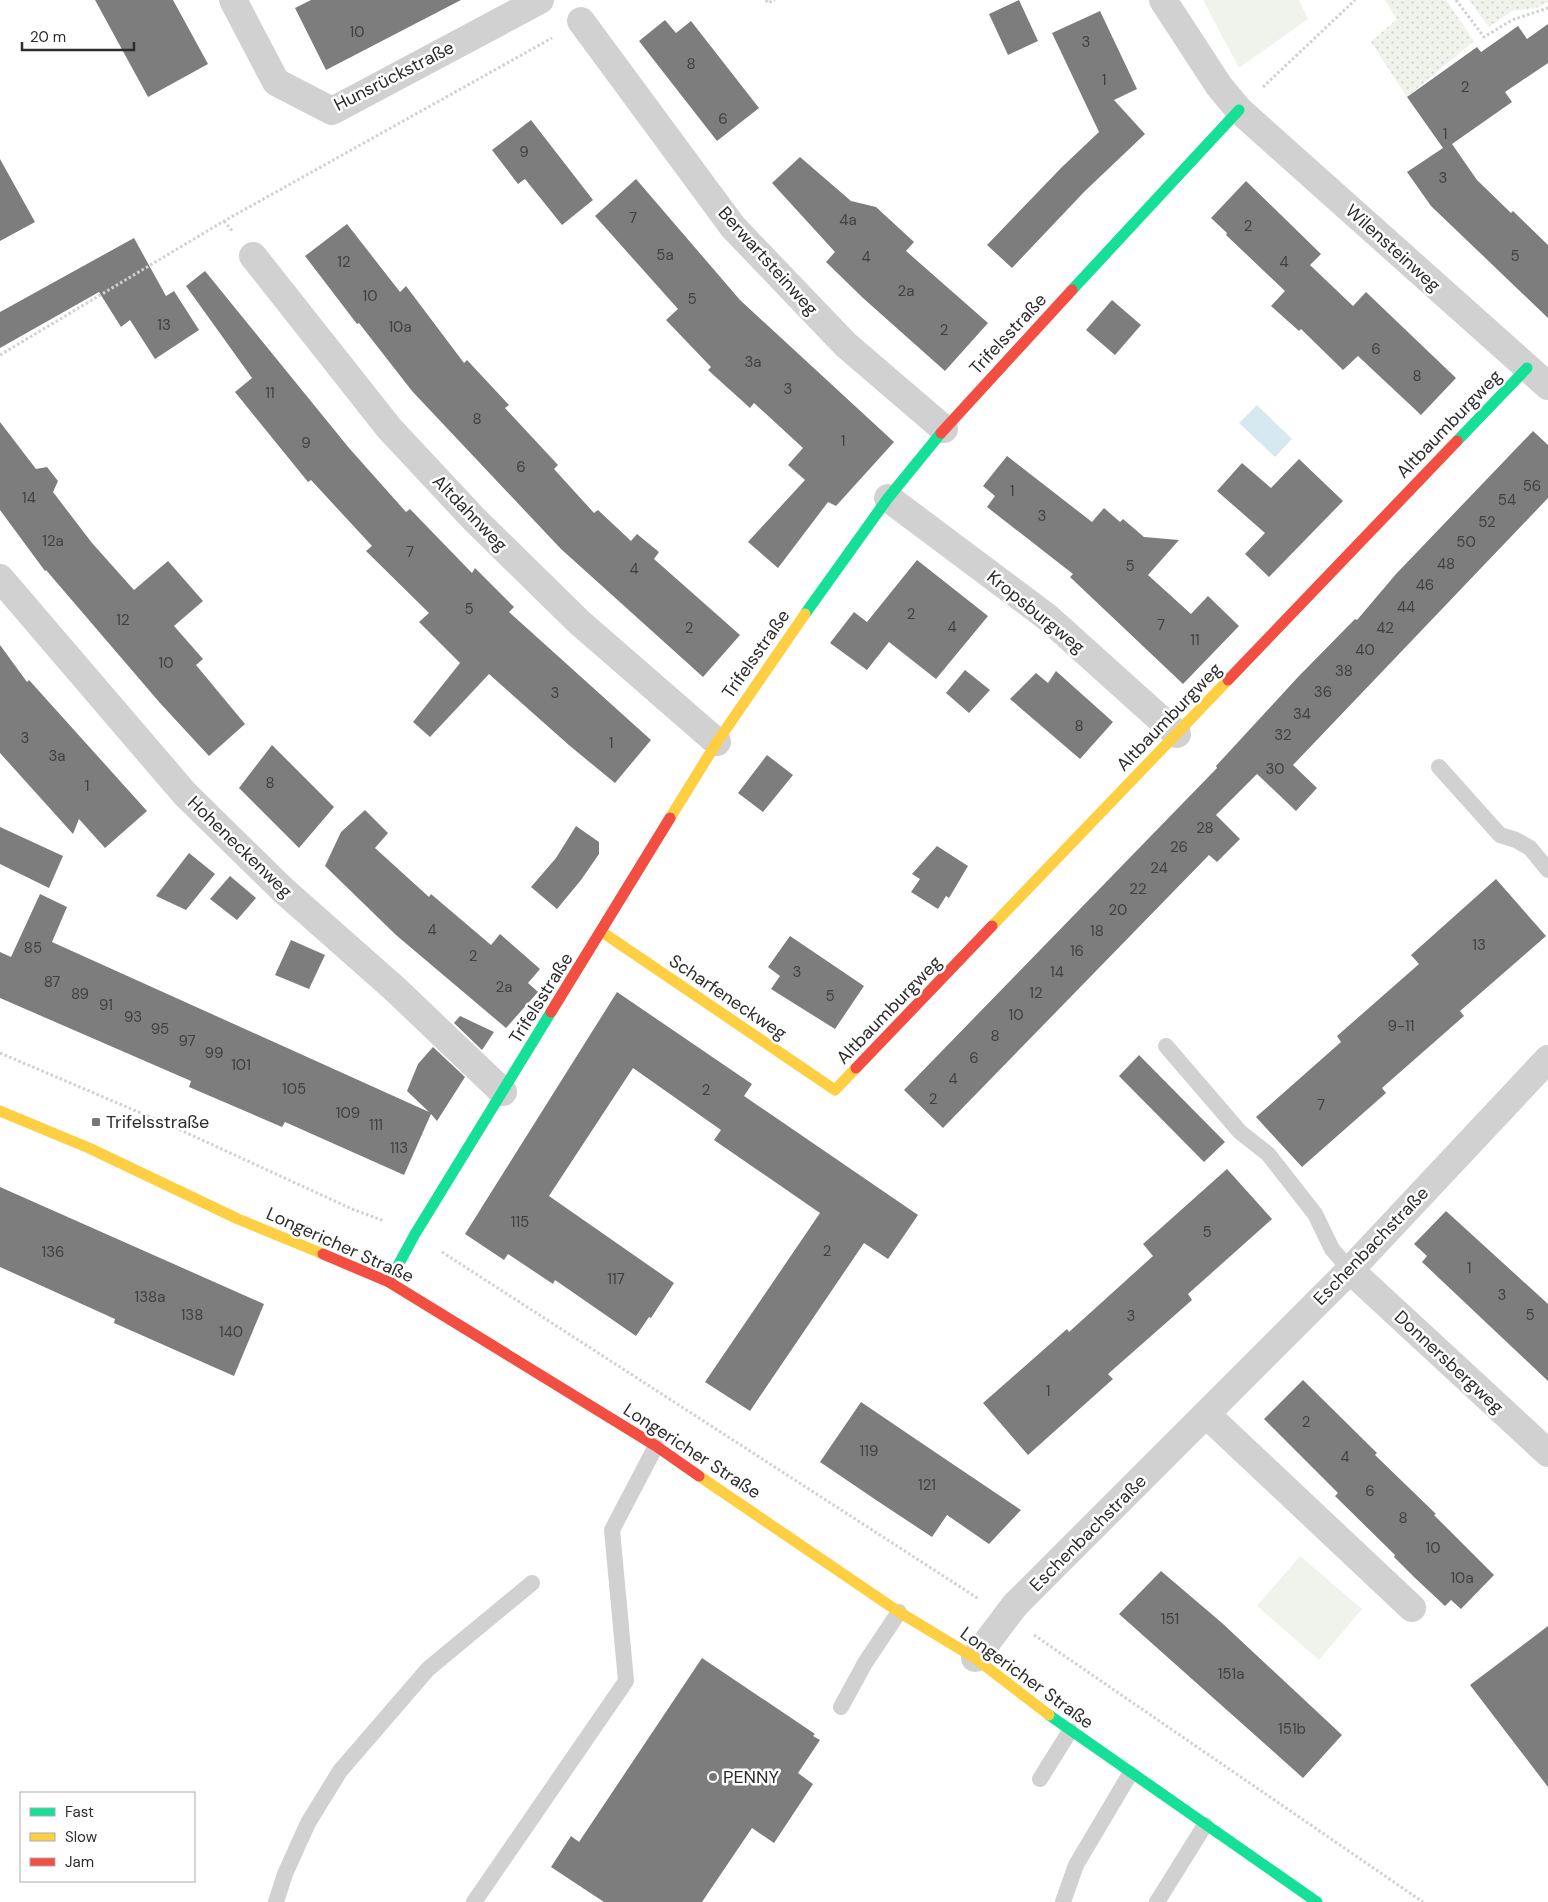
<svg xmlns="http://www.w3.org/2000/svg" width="1548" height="1902" viewBox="0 0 1548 1902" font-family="'DM Sans',sans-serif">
	<defs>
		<pattern id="grass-dots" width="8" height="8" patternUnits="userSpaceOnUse" patternTransform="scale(1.25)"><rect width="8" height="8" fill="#f0f3eb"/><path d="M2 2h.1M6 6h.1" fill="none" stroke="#ced0ca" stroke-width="1.8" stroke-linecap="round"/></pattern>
	</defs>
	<rect width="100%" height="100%" fill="#fff"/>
	<path fill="url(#grass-dots)" d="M 1385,0 L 1446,0 L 1474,41 L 1407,97 L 1371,42 L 1397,19 Z
		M 1469,0 L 1548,0 L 1548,2 L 1536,8 L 1512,11 L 1489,27 Z"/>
	<path fill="#f0f3eb" d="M 1203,0 L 1299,0 L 1308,19 L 1239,68 Z
		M 1300,1556 L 1362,1609 L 1319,1660 L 1257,1606 Z"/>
	<path fill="#d7e9f0" d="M 1257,405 L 1292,439 L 1275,457 L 1239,423 Z"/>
	<path fill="#7d7d7d" d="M 95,0 L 173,0 L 208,64 L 148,97 Z
		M 311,0 L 461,0 L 326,70 L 295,8 Z
		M 1019,0 L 1038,41 L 1008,55 L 989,14 Z
		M 1100,11 L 1137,89 L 1114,100 L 1145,134 L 1084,192 L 1012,268 L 987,245 L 1062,167 L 1099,132 L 1052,33 Z
		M 665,20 L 676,33 L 691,21 L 759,108 L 717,141 L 639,41 Z
		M 1548,24 L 1548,63 L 1505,92 L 1512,102 L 1452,144 L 1477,180 L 1511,213 L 1513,211 L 1548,245 L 1548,318 L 1431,206 L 1407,172 L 1443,148 L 1407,97 L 1477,47 L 1481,52 L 1518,26 L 1527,39 Z
		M 531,120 L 593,200 L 562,225 L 525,179 L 518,184 L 492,150 Z
		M 800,157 L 851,201 L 876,207 L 914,242 L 906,251 L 988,323 L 945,371 L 863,298 L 826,262 L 835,252 L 772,183 Z
		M 0,159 L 35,222 L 0,241 Z
		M 636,179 L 740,300 L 894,442 L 836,506 L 828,502 L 778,568 L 748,542 L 805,480 L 788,465 L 803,448 L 754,403 L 750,408 L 708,370 L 711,367 L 666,320 L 678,309 L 595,216 Z
		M 1246,181 L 1321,254 L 1310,265 L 1353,306 L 1366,292 L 1456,378 L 1421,415 L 1358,356 L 1343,370 L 1301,329 L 1299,331 L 1271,306 L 1285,291 L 1226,235 L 1227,233 L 1211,218 Z
		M 347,224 L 400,292 L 406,286 L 464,363 L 467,360 L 509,405 L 505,408 L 558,465 L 554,469 L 594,513 L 598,510 L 631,541 L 637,534 L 659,552 L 654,559 L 740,635 L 703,677 L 561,549 L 412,391 L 359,323 L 357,324 L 305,256 Z
		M 134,238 L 166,296 L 174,291 L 199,330 L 155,359 L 130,320 L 121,327 L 99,292 L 0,348 L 0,312 Z
		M 205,271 L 349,448 L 406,512 L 410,509 L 472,573 L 475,568 L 514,607 L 509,612 L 651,740 L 615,783 L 570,746 L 489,674 L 430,737 L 413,722 L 460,663 L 419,622 L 429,613 L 366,551 L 372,546 L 311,480 L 308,482 L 235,392 L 252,378 L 186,286 Z
		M 1112,300 L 1141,325 L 1115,355 L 1086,330 Z
		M 0,422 L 36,469 L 47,467 L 58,481 L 53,492 L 92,543 L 134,590 L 168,561 L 203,601 L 174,626 L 203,659 L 196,665 L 245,724 L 209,756 L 160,703 L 46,570 L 45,571 L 0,510 Z
		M 1533,431 L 1548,445 L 1548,498 L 1293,765 L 1317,788 L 1296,811 L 1257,774 L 1216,815 L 1240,839 L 1217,862 L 1209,855 L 943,1128 L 904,1090 L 1217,768 L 1216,766 L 1298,677 L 1355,619 L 1357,620 L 1396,574 Z
		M 1007,456 L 1092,522 L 1104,508 L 1120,522 L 1123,519 L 1144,537 L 1179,540 L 1148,575 L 1191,614 L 1208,596 L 1239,626 L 1183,684 L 1070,577 L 1073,574 L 987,507 L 995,496 L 983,486 Z
		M 1299,459 L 1343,501 L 1269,577 L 1245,554 L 1265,533 L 1217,491 L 1242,463 L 1271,488 Z
		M 917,560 L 988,616 L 936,679 L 889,642 L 867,670 L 830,643 L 854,612 L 867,622 Z
		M 0,645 L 27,682 L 29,680 L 147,811 L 105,848 L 79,819 L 73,834 L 0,753 Z
		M 965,670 L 990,690 L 969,713 L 946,693 Z
		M 1056,671 L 1113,722 L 1080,759 L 1010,699 L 1036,673 L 1048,683 Z
		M 272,745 L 334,807 L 299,848 L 239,788 Z
		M 767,755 L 793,775 L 763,812 L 738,793 Z
		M 365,810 L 388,833 L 375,848 L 429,897 L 431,894 L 491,945 L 500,934 L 540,969 L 528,983 L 538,992 L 506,1028 L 396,935 L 325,866 L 341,832 Z
		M 576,826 L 599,842 L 599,854 L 581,880 L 557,909 L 531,887 L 556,858 Z
		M 0,827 L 63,856 L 49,888 L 0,864 Z
		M 937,846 L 968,866 L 949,898 L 946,896 L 938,909 L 911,892 L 920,879 L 912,874 Z
		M 189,853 L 215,874 L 186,910 L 156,896 Z
		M 230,876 L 256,898 L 237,920 L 210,899 Z
		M 1496,879 L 1546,936 L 1460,1011 L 1464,1016 L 1382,1088 L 1386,1093 L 1302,1167 L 1256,1117 L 1341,1042 L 1337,1036 L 1419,964 L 1411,955 Z
		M 40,894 L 67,907 L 52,942 L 429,1112 L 407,1091 L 418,1064 L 433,1047 L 465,1077 L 437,1121 L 431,1114 L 404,1175 L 285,1122 L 282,1127 L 189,1087 L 191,1081 L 0,998 L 0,952 L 11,957 Z
		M 790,936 L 864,986 L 835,1029 L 771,989 L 780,976 L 768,967 Z
		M 291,940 L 325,955 L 309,989 L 275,975 Z
		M 617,992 L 752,1084 L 744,1096 L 918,1215 L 888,1259 L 864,1243 L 750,1411 L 705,1382 L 820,1213 L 714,1140 L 721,1130 L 633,1068 L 549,1196 L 674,1283 L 651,1318 L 649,1317 L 636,1336 L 555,1280 L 553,1284 L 508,1254 L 504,1260 L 465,1234 Z
		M 460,1016 L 494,1032 L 482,1050 L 454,1023 Z
		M 1139,1055 L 1225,1142 L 1204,1162 L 1119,1076 Z
		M 1227,1169 L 1272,1219 L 1188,1294 L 1192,1300 L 1108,1374 L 1113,1379 L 1028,1455 L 983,1403 L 1067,1329 L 1069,1332 L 1153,1256 L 1143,1244 Z
		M 0,1187 L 264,1304 L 234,1376 L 114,1323 L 115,1319 L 0,1267 Z
		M 1446,1211 L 1548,1304 L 1548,1381 L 1422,1262 L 1427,1256 L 1414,1244 Z
		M 1303,1380 L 1377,1453 L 1375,1455 L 1436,1514 L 1434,1515 L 1494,1575 L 1461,1609 L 1451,1600 L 1445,1606 L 1414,1577 L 1394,1557 L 1395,1555 L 1335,1496 L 1338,1493 L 1264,1419 Z
		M 861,1402 L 917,1440 L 1021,1510 L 989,1544 L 947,1515 L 932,1537 L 876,1500 L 820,1462 Z
		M 1161,1571 L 1222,1623 L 1342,1735 L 1303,1778 L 1119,1614 Z
		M 1548,1626 L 1548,1787 L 1470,1685 Z
		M 702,1658 L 815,1734 L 813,1736 L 820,1740 L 798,1773 L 813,1784 L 774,1843 L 752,1828 L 702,1902 L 604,1902 L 551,1867 L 571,1836 L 579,1842 Z"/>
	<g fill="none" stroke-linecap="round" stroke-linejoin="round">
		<path stroke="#d1d1d1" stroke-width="3" stroke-dasharray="2.5 2.5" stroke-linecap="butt" d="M 766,0 L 768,3 L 775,0
			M 1456,0 L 1484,37 L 1512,20 L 1548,8
			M 1263,87 L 1355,0
			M 224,221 L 233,232
			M 0,355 L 224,221 L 552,38
			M 0,1053 L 176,1128 L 352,1209 L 384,1221
			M 442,1252 L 979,1599
			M 1034,1635 L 1423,1902"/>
		<path stroke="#d1d1d1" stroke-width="16" d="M 1439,767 L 1500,835 L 1516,840 L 1530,848 L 1548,870
			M 1166,1046 L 1240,1132 L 1268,1154 L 1315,1214 L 1332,1249 L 1350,1270
			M 841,1707 L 865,1663 L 899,1612
			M 1040,1779 L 1070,1731
			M 276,1902 L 285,1874 L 308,1823 L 340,1771 L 428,1669 L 532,1583
			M 474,1902 L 626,1681 L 612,1530 L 656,1446
			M 1063,1902 L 1076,1865 L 1130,1774
			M 1157,1902 L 1205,1825"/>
		<path stroke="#d1d1d1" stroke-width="28" d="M 233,0 L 276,82 L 332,111 L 540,0
			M 1163,0 L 1219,86 L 1239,110 L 1548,386
			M 581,21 L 733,227 L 846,345 L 944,429
			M 253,256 L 389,428 L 474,519 L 579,622 L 717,742
			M 888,498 L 1047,617 L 1177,734
			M 0,578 L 185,794 L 283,890 L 395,989 L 503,1092
			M 1350,1270 L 1548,1453
			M 1207,1415 L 1412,1608
			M 975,1658 L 1015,1605 L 1350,1270 L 1548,1059"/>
		<path stroke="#16e098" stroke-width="11" d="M 1072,290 L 1239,110
			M 1457,441 L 1527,368
			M 805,614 L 888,498 L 941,433
			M 389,1282 L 415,1234 L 551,1012
			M 1049,1715 L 1317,1902"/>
		<path stroke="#ffcf43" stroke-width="11" d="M 670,818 L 717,742 L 805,614
			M 992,926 L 1228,680
			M 602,932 L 835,1090 L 856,1068
			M 0,1111 L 89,1148 L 238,1219 L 323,1254
			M 699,1476 L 899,1612 L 975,1658 L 1049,1715"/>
		<path stroke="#f24e42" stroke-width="11" d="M 941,433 L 1072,290
			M 1228,680 L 1457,441
			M 551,1012 L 670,818
			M 856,1068 L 992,926
			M 323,1254 L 389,1282 L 656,1446 L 699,1476"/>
	</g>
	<g fill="#767676" stroke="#fff" stroke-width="2">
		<rect x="91" y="1117" width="10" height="10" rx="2.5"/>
		<circle cx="713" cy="1777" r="5"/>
	</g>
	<g text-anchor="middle" stroke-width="5" stroke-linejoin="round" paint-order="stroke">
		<g font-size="15" fill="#404040">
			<text x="357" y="37">10</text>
			<text x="1086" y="47">3</text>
			<text x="691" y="69">8</text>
			<text x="1104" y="85">1</text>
			<text x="1465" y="92">2</text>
			<text x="723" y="124">6</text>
			<text x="1445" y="139">1</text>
			<text x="524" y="157">9</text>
			<text x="1443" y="183">3</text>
			<text x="633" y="223">7</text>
			<text x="848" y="225">4a</text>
			<text x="1248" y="231">2</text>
			<text x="665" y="260">5a</text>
			<text x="1515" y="261">5</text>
			<text x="866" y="262">4</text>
			<text x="344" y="267">12</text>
			<text x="1284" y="267">4</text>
			<text x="906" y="296">2a</text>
			<text x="370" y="301">10</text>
			<text x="692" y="304">5</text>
			<text x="164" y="330">13</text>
			<text x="400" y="332">10a</text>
			<text x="944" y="335">2</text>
			<text x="1376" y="354">6</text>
			<text x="753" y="367">3a</text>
			<text x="1417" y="381">8</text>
			<text x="788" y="394">3</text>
			<text x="270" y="398">11</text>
			<text x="477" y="424">8</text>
			<text x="843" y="446">1</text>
			<text x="306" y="448">9</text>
			<text x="521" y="472">6</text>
			<text x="1532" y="491">56</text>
			<text x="1012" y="496">1</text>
			<text x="29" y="503">14</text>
			<text x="1507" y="505">54</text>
			<text x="1042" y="521">3</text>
			<text x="1487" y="527">52</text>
			<text x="53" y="546">12a</text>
			<text x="1466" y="547">50</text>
			<text x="410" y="557">7</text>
			<text x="1446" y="569">48</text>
			<text x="1130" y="571">5</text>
			<text x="634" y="574">4</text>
			<text x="1425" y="590">46</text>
			<text x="1406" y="612">44</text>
			<text x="469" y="614">5</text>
			<text x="911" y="619">2</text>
			<text x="123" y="625">12</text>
			<text x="1161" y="630">7</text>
			<text x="952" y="632">4</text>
			<text x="689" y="633">2</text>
			<text x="1385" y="633">42</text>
			<text x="1195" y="645">11</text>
			<text x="1365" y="655">40</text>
			<text x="166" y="668">10</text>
			<text x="1344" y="676">38</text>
			<text x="1323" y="697">36</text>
			<text x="555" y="698">3</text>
			<text x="1302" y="719">34</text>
			<text x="1079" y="731">8</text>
			<text x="1283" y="740">32</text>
			<text x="25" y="743">3</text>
			<text x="611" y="748">1</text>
			<text x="57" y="761">3a</text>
			<text x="1275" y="774">30</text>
			<text x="270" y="788">8</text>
			<text x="87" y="791">1</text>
			<text x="1205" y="833">28</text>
			<text x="1179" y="852">26</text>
			<text x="1159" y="873">24</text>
			<text x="1138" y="894">22</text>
			<text x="1118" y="915">20</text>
			<text x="432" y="935">4</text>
			<text x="1097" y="936">18</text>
			<text x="1479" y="950">13</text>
			<text x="33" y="953">85</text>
			<text x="1077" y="956">16</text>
			<text x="473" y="961">2</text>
			<text x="797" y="977">3</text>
			<text x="1057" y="977">14</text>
			<text x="52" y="987">87</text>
			<text x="504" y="992">2a</text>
			<text x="1036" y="998">12</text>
			<text x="80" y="999">89</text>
			<text x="830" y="1001">5</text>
			<text x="106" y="1010">91</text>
			<text x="1016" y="1020">10</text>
			<text x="133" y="1022">93</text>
			<text x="1401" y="1031">9-11</text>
			<text x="160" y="1034">95</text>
			<text x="995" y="1041">8</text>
			<text x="187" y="1046">97</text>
			<text x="214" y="1058">99</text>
			<text x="974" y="1063">6</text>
			<text x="241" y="1070">101</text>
			<text x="953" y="1084">4</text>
			<text x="294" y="1094">105</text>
			<text x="706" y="1095">2</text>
			<text x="933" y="1104">2</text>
			<text x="1321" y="1110">7</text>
			<text x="348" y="1118">109</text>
			<text x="376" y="1130">111</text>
			<text x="399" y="1153">113</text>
			<text x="520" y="1227">115</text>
			<text x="1207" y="1237">5</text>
			<text x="827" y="1256">2</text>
			<text x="53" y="1257">136</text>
			<text x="1469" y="1273">1</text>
			<text x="616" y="1284">117</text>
			<text x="1502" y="1300">3</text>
			<text x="150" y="1302">138a</text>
			<text x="192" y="1320">138</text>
			<text x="1530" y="1320">5</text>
			<text x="1131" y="1321">3</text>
			<text x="231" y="1337">140</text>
			<text x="1048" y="1396">1</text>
			<text x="1306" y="1427">2</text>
			<text x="869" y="1456">119</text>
			<text x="1345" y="1462">4</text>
			<text x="927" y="1490">121</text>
			<text x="1370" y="1496">6</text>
			<text x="1403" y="1523">8</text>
			<text x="1433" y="1553">10</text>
			<text x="1462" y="1583">10a</text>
			<text x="1170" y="1624">151</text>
			<text x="1231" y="1679">151a</text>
			<text x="1292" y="1734">151b</text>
		</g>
		<g font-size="18" fill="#2c2c2c" stroke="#fff">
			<text transform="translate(394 76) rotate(-27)" y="6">Hunsrückstraße</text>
			<text transform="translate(1393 248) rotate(42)" y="6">Wilensteinweg</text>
			<text transform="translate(768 261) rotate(48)" y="6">Berwartsteinweg</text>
			<text transform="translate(1008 334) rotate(-47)" y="6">Trifelsstraße</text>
			<text transform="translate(1449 424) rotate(-46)" y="6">Altbaumburgweg</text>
			<text transform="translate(470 513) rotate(46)" y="6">Altdahnweg</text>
			<text transform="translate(1036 612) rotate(39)" y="6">Kropsburgweg</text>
			<text transform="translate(756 654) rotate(-55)" y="6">Trifelsstraße</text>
			<text transform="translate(1169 717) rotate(-46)" y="6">Altbaumburgweg</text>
			<text transform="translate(240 847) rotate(44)" y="6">Hoheneckenweg</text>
			<text transform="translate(728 997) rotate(34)" y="6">Scharfeneckweg</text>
			<text transform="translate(541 998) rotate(-58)" y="6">Trifelsstraße</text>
			<text transform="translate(889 1010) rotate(-46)" y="6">Altbaumburgweg</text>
			<text transform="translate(340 1245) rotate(24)" y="6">Longericher Straße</text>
			<text transform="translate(1371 1246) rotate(-46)" y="6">Eschenbachstraße</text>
			<text transform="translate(1449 1362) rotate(43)" y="6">Donnersbergweg</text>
			<text transform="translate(692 1451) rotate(33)" y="6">Longericher Straße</text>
			<text transform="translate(1088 1533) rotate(-45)" y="6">Eschenbachstraße</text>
			<text transform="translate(1027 1678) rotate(36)" y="6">Longericher Straße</text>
		</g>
		<g font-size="18" fill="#2c2c2c" stroke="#fff" text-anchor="start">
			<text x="106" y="1128">Trifelsstraße</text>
			<text x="723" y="1783">PENNY</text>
		</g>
	</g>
	<rect x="20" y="1792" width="175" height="90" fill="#ffffff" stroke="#ababab"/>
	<rect x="30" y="1808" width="25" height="8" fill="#16e098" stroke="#ababab"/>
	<text x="65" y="1817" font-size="15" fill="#2c2c2c">Fast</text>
	<rect x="30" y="1833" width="25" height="8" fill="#ffcf43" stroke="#ababab"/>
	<text x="65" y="1842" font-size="15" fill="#2c2c2c">Slow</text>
	<rect x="30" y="1858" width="25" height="8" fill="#f24e42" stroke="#ababab"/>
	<text x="65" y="1867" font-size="15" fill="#2c2c2c">Jam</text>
	<path d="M22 42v8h112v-8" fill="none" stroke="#2c2c2c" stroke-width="2.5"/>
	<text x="30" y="42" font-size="15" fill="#2c2c2c" stroke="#ffffff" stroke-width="4" paint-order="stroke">20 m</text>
</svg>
